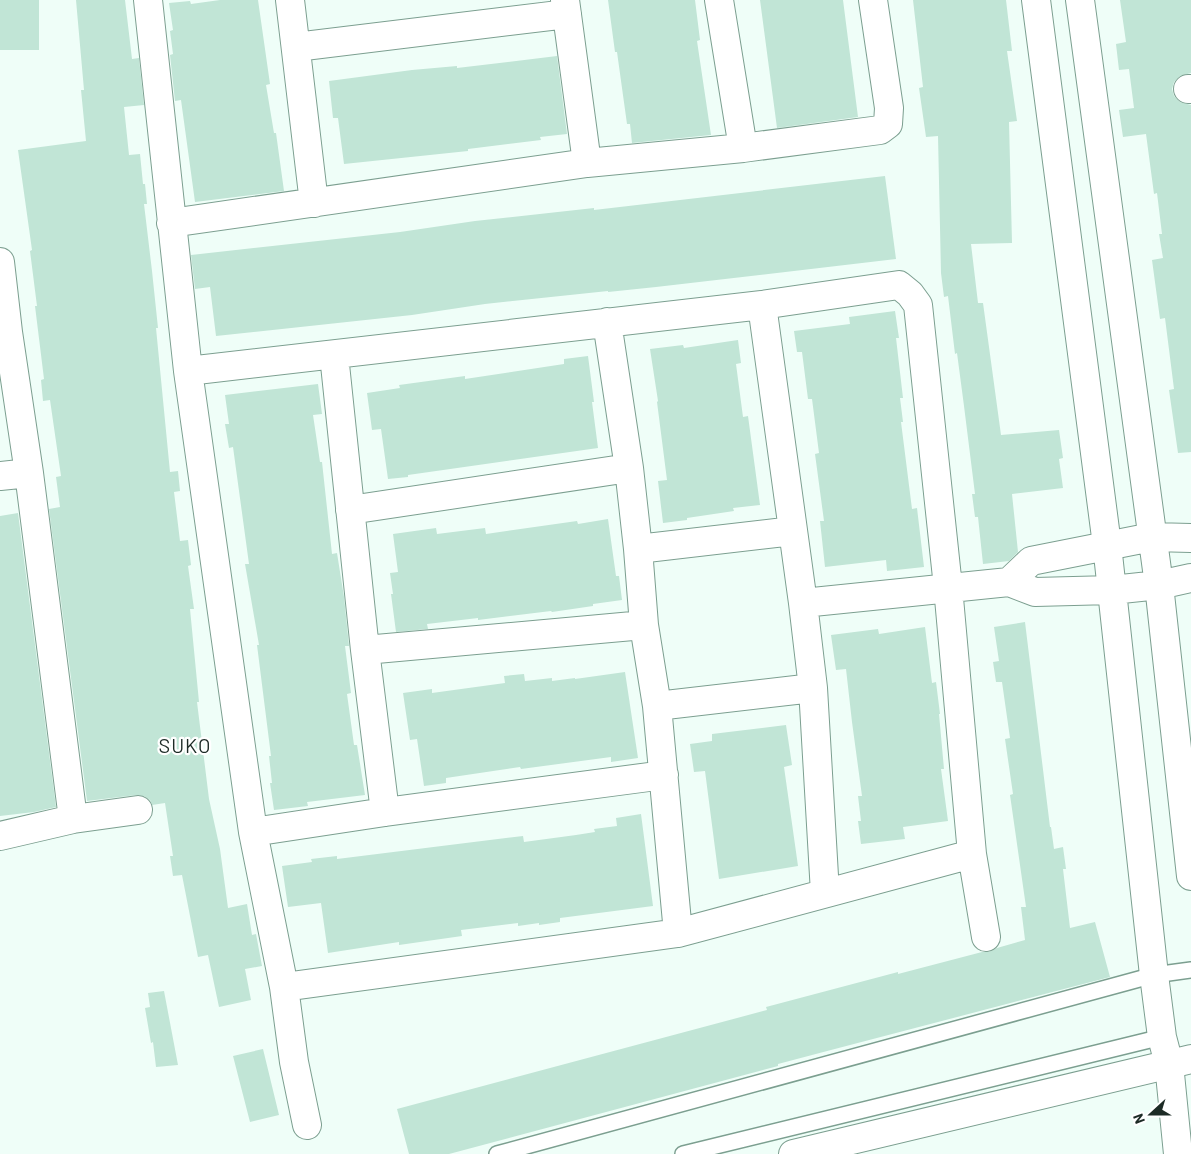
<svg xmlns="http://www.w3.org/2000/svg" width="1191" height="1154" viewBox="0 0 1191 1154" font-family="Barlow,sans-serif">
	<rect width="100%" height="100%" fill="#effef8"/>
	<path fill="#c1e5d6" d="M 0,0 L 39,0 L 39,50 L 0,50 Z
		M 76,0 L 125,0 L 132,59 L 139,58 L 144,105 L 124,107 L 129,155 L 140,154 L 143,184 L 145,184 L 147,204 L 144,204 L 152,271 L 158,328 L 156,328 L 170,472 L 178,471 L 180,491 L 174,492 L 180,541 L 188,540 L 191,565 L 188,566 L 194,609 L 190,609 L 199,702 L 197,702 L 209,799 L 220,849 L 228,908 L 247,904 L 252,935 L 256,934 L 262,966 L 245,969 L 251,1000 L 219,1007 L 208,955 L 198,957 L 182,875 L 173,876 L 170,856 L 173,856 L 165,803 L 152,805 L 150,800 L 144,796 L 136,795 L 87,801 L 49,509 L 60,507 L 56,477 L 61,476 L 50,400 L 43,401 L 41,380 L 44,379 L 35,306 L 37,306 L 30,251 L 32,250 L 18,150 L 86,141 L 81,90 L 84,90 Z
		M 220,0 L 258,0 L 270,84 L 266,85 L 274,133 L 276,133 L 284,191 L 195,202 L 181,100 L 175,101 L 170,55 L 173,54 L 170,31 L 173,30 L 169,3 L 190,1 L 191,4 Z
		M 608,0 L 695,0 L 700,40 L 697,41 L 711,135 L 632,143 L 630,124 L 627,124 L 617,52 L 615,52 Z
		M 760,0 L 843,0 L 858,117 L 777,128 Z
		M 913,0 L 1006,0 L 1012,51 L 1007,51 L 1017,121 L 1009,122 L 1012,243 L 971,244 L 978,303 L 983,303 L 1001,435 L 1059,430 L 1063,458 L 1059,459 L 1063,488 L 1012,494 L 1018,552 L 1009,561 L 983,564 L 978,517 L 975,517 L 972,494 L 975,494 L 964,406 L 957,353 L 955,354 L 948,296 L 944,297 L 941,273 L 938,136 L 926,137 L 919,88 L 923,87 Z
		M 1120,0 L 1191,0 L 1191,73 L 1180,76 L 1174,82 L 1172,89 L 1174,96 L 1180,102 L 1191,105 L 1191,452 L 1178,453 L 1169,390 L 1174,389 L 1165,318 L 1160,319 L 1152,260 L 1163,258 L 1159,234 L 1162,234 L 1157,193 L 1154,194 L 1146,134 L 1123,137 L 1119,110 L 1134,108 L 1129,69 L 1119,70 L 1116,44 L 1126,42 Z
		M 557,56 L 567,134 L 540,137 L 541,140 L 468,149 L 468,151 L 344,164 L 338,118 L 333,118 L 329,81 L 412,70 L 457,66 L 457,68 Z
		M 885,176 L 896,259 L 656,287 L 608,292 L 608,291 L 485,304 L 412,315 L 216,336 L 210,287 L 195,289 L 191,255 L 400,232 L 475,221 L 594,208 L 594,210 Z
		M 895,311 L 899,338 L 896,338 L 903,398 L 900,398 L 903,422 L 901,422 L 912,509 L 917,508 L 924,567 L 887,571 L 886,560 L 825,567 L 820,521 L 824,521 L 815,454 L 819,453 L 812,399 L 808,399 L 802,352 L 797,352 L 794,331 L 850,324 L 849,317 Z
		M 738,340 L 741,363 L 736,364 L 743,417 L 748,416 L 760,505 L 733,508 L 734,511 L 687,518 L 687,520 L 663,523 L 658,481 L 667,480 L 657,402 L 658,401 L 650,349 L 683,345 L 684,348 Z
		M 588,356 L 594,402 L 592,402 L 598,448 L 408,475 L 408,477 L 388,479 L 381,429 L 372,430 L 367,393 L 400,388 L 399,385 L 465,376 L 465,379 L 564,364 L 564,359 Z
		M 318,384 L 322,414 L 313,415 L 320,462 L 322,462 L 332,554 L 337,553 L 344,597 L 349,646 L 345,646 L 351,693 L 347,694 L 354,745 L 357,745 L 365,795 L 307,802 L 308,806 L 274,810 L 270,783 L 272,783 L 269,756 L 271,756 L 257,645 L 259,645 L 245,564 L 249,564 L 233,447 L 229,448 L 225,424 L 229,424 L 225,395 Z
		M 18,513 L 56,807 L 34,812 L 0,816 L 0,516 Z
		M 608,519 L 616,576 L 619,576 L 622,600 L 593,604 L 593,606 L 552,612 L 551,611 L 478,620 L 478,618 L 427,624 L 428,629 L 396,632 L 391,594 L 393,594 L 390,573 L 398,572 L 393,534 L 436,528 L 437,534 L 485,528 L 486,534 L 577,521 L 578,524 Z
		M 1025,622 L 1050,827 L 1051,827 L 1054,849 L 1063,847 L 1066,869 L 1063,869 L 1070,928 L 1095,922 L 1110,977 L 831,1050 L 778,1064 L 778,1066 L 449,1154 L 409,1154 L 397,1109 L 767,1010 L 766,1007 L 898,972 L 898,974 L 982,952 L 989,952 L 997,948 L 1025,940 L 1021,907 L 1026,907 L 1010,795 L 1013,794 L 1005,739 L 1010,738 L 1002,682 L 996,682 L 993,662 L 999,661 L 994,627 Z
		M 925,627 L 932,683 L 936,682 L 940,714 L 939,714 L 944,769 L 941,769 L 948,821 L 903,827 L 905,839 L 861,844 L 858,821 L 861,821 L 858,796 L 862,796 L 852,722 L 846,669 L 836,670 L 831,635 L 878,629 L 879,634 Z
		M 625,672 L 638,758 L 611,762 L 611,757 L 521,769 L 520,767 L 446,778 L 446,783 L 424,786 L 417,739 L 410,740 L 403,693 L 432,689 L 432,693 L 505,683 L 504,676 L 524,674 L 525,681 L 552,678 L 552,681 L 575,678 L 575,679 Z
		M 786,725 L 792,765 L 784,767 L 798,866 L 719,879 L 705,771 L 694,772 L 690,744 L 712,741 L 712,734 Z
		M 641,814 L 653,906 L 560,918 L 560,922 L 539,925 L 539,923 L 518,926 L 518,923 L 461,930 L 462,936 L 399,945 L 399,942 L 328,953 L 321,903 L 288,907 L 282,866 L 312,862 L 311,859 L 337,856 L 337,859 L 523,836 L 524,842 L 576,835 L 595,832 L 594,829 L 617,826 L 616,818 Z
		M 164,991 L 178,1065 L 156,1067 L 153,1042 L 151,1043 L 145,1008 L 150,1007 L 148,993 Z
		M 263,1049 L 279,1115 L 250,1122 L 233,1056 Z"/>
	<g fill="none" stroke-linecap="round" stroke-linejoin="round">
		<g stroke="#7c9f90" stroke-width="18">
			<path id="service" d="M 497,1154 L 1154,975 L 1191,970
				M 683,1154 L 1162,1037"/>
		</g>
		<g stroke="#7c9f90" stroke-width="30">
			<path id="minor" d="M 148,0 L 188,371 L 253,832 L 284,987 L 294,1062 L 307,1125
				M 290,0 L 314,203
				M 565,0 L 587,163
				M 719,0 L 743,148
				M 1036,0 L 1107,545 L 1154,975 L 1162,1037 L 1169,1064 L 1178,1154
				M 1080,0 L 1159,585 L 1191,876
				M 296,47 L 567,14
				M 1188,89 L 1191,89
				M 171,223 L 587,163 L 743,148 L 880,130 L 888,124 L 889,108 L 873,0
				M 0,262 L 8,332 L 29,473 L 73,819
				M 762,305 L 803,603 L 813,688 L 825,893
				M 607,322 L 629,468 L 638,549 L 644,625 L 657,706 L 678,933
				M 334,355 L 365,650 L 385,812
				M 188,371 L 762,305 L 899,285 L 910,294 L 918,305 L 948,587 L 972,854 L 986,937
				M 0,476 L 29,473
				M 350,510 L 629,468
				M 638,549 L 793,531
				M 1009,582 L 1031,561 L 1152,537 L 1191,538
				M 803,603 L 1009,582 L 1035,592 L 1112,590 L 1159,585 L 1191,578
				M 365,650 L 644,625
				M 657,706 L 813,688
				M 253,832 L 385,812 L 664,775
				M 0,836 L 73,819 L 138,810
				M 284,987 L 678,933 L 972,854"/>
		</g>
		<g stroke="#7c9f90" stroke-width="30">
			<path id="tertiary" d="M 793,1154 L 1191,1059"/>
		</g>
		<use href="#service" stroke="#fff" stroke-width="15"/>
		<use href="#minor" stroke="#fff" stroke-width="28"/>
		<use href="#tertiary" stroke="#fff" stroke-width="28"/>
	</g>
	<g text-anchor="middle" stroke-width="4.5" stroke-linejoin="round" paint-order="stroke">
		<g font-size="20" letter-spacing="1" fill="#1d2b26" stroke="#fff">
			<text x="185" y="753">SUKO</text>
		</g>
	</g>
	<g transform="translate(1151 1114) rotate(249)" stroke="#ffffff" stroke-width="4" paint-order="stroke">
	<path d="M0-4L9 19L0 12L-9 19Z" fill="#1d2b26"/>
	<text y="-8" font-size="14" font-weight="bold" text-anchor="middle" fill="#1d2b26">N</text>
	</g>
</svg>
